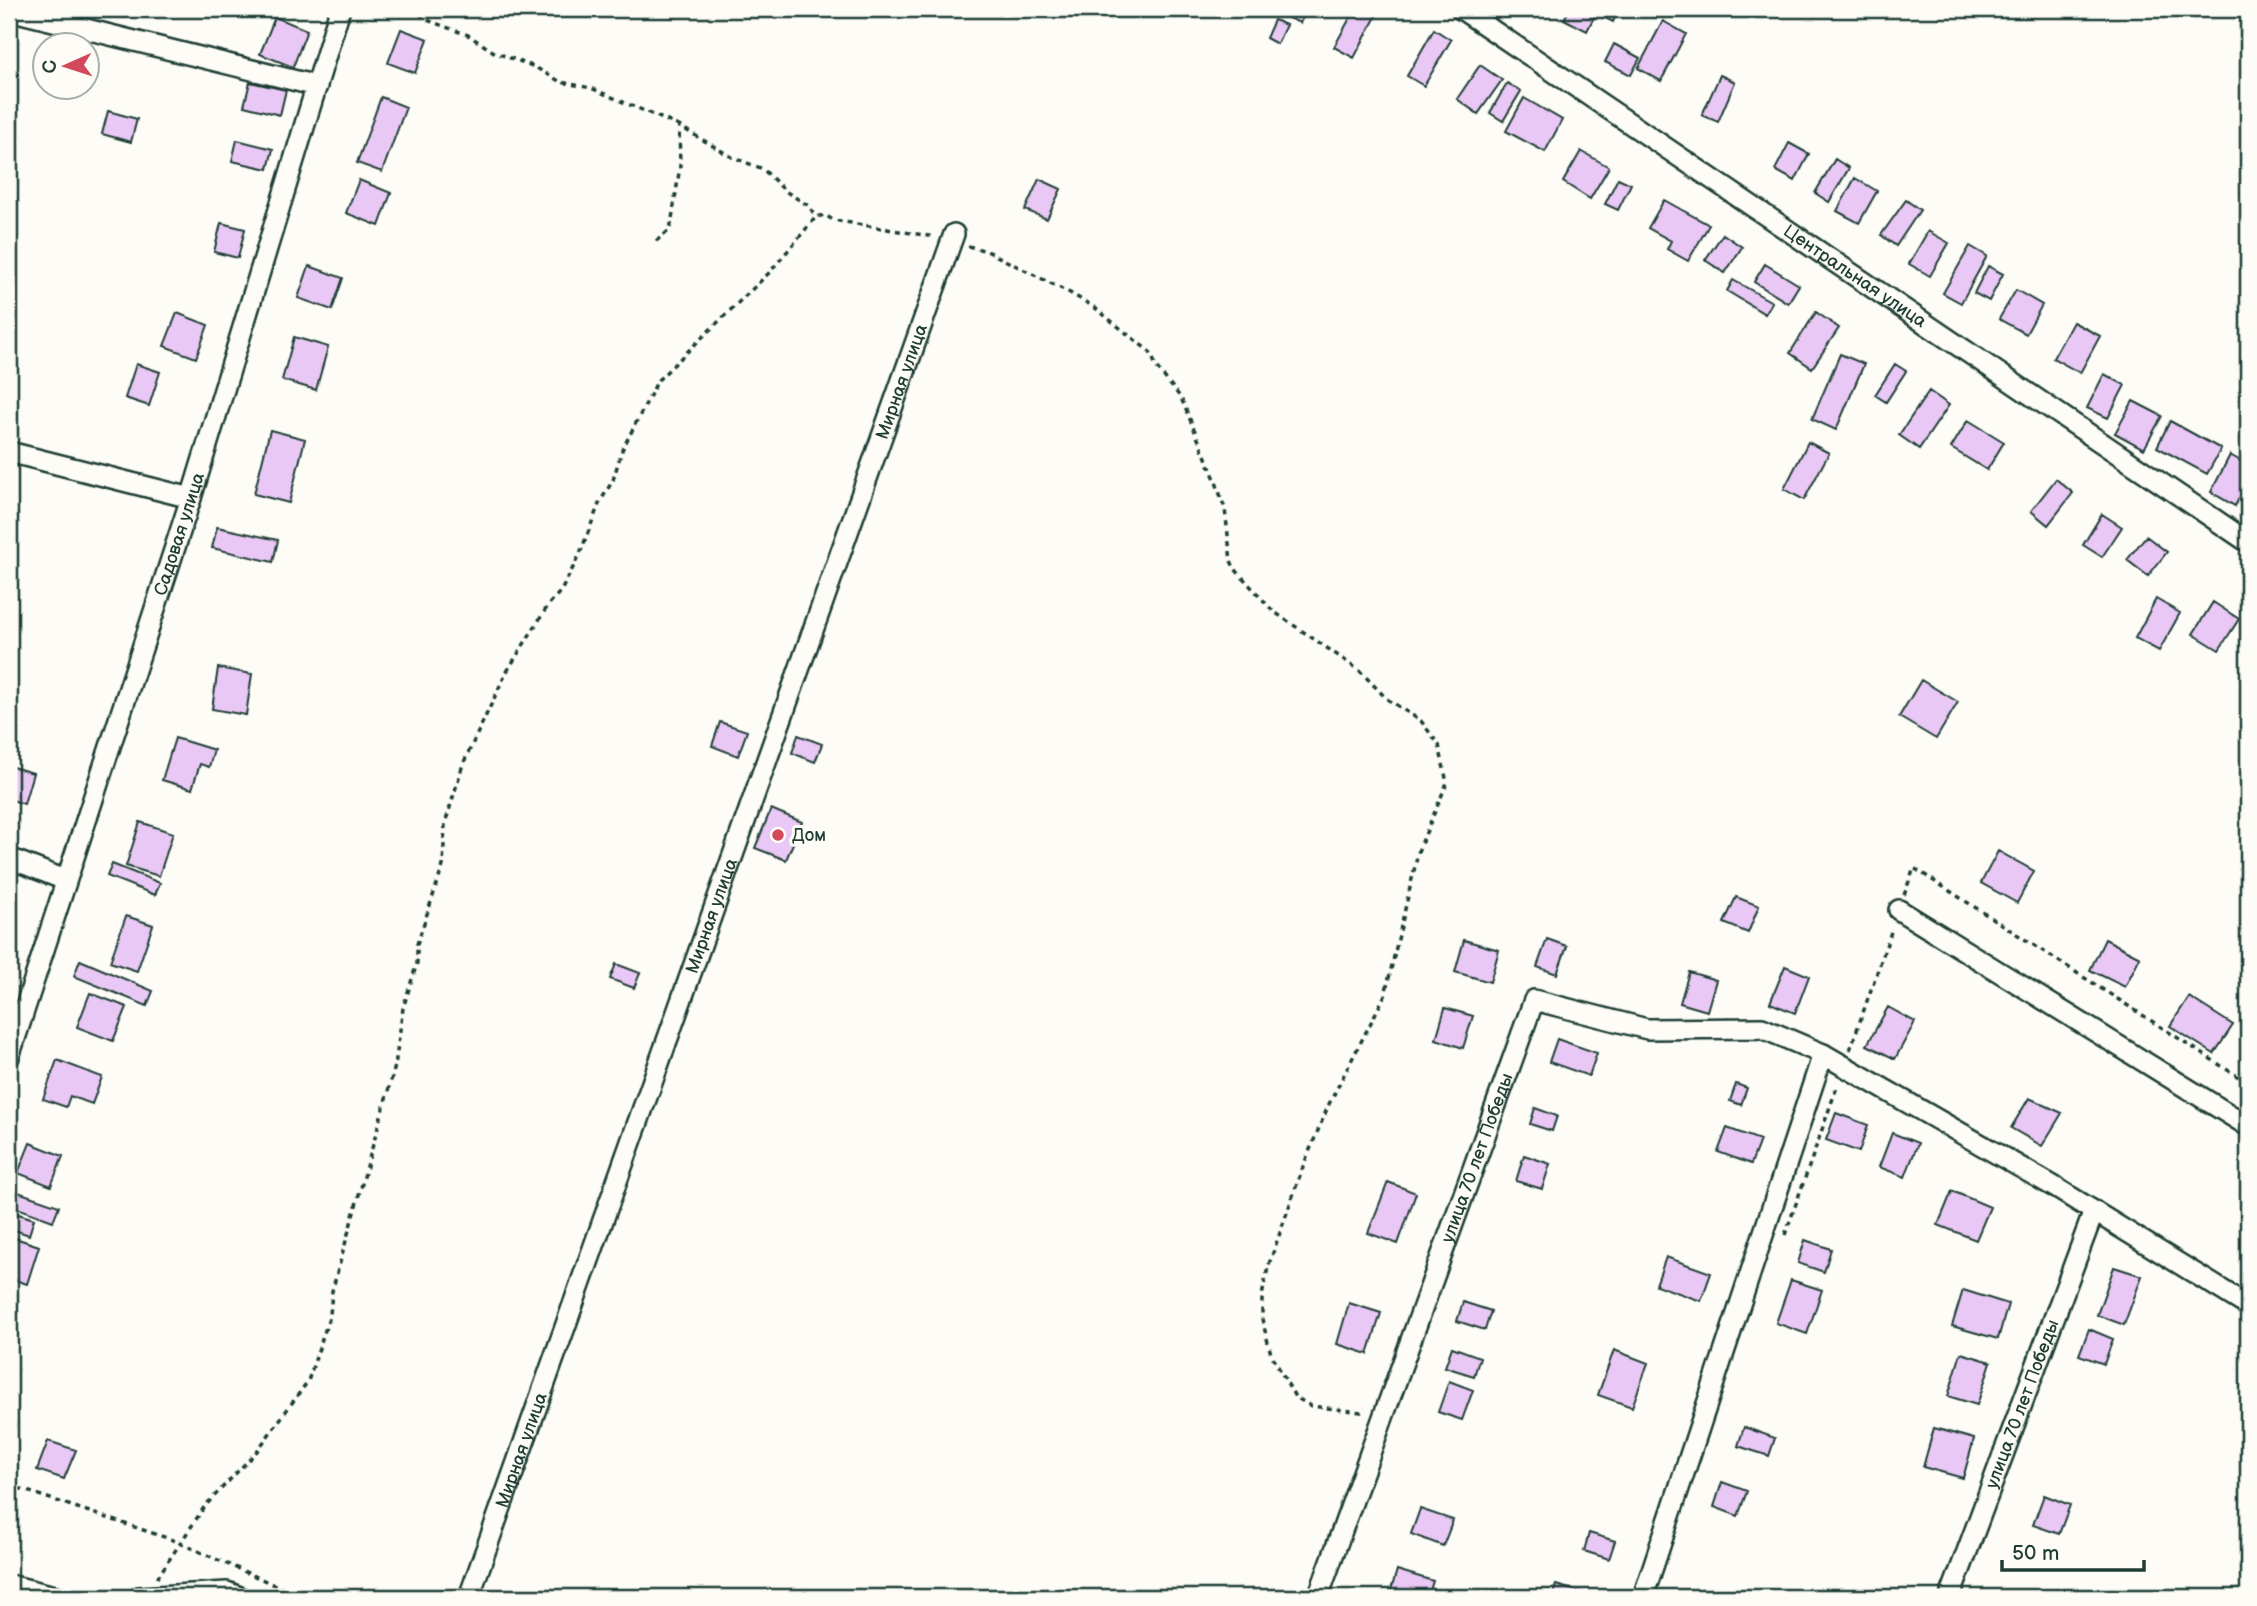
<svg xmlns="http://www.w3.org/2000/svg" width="2257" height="1606" viewBox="0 0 2257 1606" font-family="'Balsamiq Sans',sans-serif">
	<rect width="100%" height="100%" fill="#fdfcf7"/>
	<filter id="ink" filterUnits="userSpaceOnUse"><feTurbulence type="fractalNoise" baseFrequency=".0143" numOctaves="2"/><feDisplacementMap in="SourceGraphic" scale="14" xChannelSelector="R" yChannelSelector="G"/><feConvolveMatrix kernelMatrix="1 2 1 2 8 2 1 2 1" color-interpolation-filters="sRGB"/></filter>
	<g filter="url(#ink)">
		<path fill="#e9c8f5" stroke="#1f3d34" stroke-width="2" d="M 1280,9 L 1295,9 L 1305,13 L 1300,23 L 1278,14 Z
			M 1355,9 L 1380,9 L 1354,58 L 1334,47 Z
			M 1570,9 L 1598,9 L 1587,31 L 1564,19 Z
			M 1607,9 L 1619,9 L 1613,22 L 1603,17 Z
			M 275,17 L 307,30 L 293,67 L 260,54 Z
			M 1274,20 L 1286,25 L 1277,44 L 1266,38 Z
			M 1663,21 L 1686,34 L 1661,81 L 1638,68 Z
			M 401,29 L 428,39 L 415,73 L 388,63 Z
			M 1434,29 L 1451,40 L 1424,86 L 1407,76 Z
			M 53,32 L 80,37 L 78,46 L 50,46 Z
			M 1614,44 L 1640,58 L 1631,75 L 1605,62 Z
			M 1480,65 L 1502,80 L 1478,114 L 1457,99 Z
			M 1720,75 L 1735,82 L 1718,122 L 1702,115 Z
			M 250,82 L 286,90 L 280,115 L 244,106 Z
			M 1507,83 L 1521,91 L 1503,121 L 1490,113 Z
			M 381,97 L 406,107 L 382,172 L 357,163 Z
			M 1524,98 L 1562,120 L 1545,152 L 1506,131 Z
			M 108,111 L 137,119 L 131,142 L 102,134 Z
			M 237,140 L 273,149 L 268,169 L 232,161 Z
			M 1789,143 L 1809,154 L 1795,181 L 1775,170 Z
			M 1581,151 L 1609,167 L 1590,199 L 1563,182 Z
			M 1835,159 L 1849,168 L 1829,202 L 1815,193 Z
			M 1618,178 L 1631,184 L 1618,210 L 1605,204 Z
			M 1855,178 L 1877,191 L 1859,223 L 1837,211 Z
			M 1039,179 L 1061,189 L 1047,219 L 1025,210 Z
			M 359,180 L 391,193 L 379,226 L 346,213 Z
			M 1664,200 L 1709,225 L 1688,261 L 1667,249 L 1671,241 L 1648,228 Z
			M 1906,200 L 1920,210 L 1896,246 L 1881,235 Z
			M 221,223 L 245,229 L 238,258 L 214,252 Z
			M 1928,231 L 1949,243 L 1930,276 L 1909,264 Z
			M 1723,234 L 1742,247 L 1725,273 L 1705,260 Z
			M 1970,246 L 1987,256 L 1961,303 L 1943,293 Z
			M 1765,264 L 1799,285 L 1788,303 L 1754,282 Z
			M 309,266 L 343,278 L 332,310 L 298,298 Z
			M 1988,266 L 2003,274 L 1989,301 L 1974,293 Z
			M 1733,280 L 1772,302 L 1765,314 L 1727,291 Z
			M 2016,290 L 2042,305 L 2026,334 L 1999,319 Z
			M 1816,312 L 1839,328 L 1812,368 L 1790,353 Z
			M 177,313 L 208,325 L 196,358 L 164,346 Z
			M 2073,322 L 2100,336 L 2080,373 L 2053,358 Z
			M 294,337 L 328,347 L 316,390 L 282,380 Z
			M 1840,354 L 1864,364 L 1836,430 L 1812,419 Z
			M 136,364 L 160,372 L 149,406 L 125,398 Z
			M 1895,364 L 1906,371 L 1886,402 L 1875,395 Z
			M 2104,374 L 2125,385 L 2108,418 L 2087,408 Z
			M 1929,391 L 1949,405 L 1919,449 L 1899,435 Z
			M 2133,401 L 2162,416 L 2144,449 L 2115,433 Z
			M 1968,420 L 2004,442 L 1987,470 L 1951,448 Z
			M 2170,421 L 2221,449 L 2207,474 L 2157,447 Z
			M 270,430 L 305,439 L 289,503 L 254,494 Z
			M 1808,442 L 1829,453 L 1804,500 L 1784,489 Z
			M 2230,455 L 2248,465 L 2248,481 L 2235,506 L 2211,492 Z
			M 2056,479 L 2073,493 L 2048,525 L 2031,511 Z
			M 2102,514 L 2122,527 L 2102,557 L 2083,545 Z
			M 217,527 L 278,540 L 273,562 L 212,548 Z
			M 2146,536 L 2167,552 L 2148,576 L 2127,560 Z
			M 2156,599 L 2180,613 L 2159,651 L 2135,638 Z
			M 2213,602 L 2239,619 L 2219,650 L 2193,634 Z
			M 218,668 L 252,674 L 246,715 L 212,709 Z
			M 1921,680 L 1958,702 L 1936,739 L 1899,717 Z
			M 720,722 L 747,731 L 738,756 L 712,746 Z
			M 798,735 L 822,744 L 815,762 L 792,753 Z
			M 175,738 L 214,750 L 209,767 L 200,764 L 192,789 L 162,780 Z
			M 9,766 L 33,773 L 24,804 L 9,799 Z
			M 771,809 L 802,822 L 786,860 L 755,848 Z
			M 140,822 L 173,833 L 159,876 L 126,866 Z
			M 1998,851 L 2034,871 L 2017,903 L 1981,883 Z
			M 112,864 L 160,883 L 155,895 L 107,876 Z
			M 1736,897 L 1759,906 L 1748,933 L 1724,923 Z
			M 126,916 L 153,925 L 137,971 L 110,962 Z
			M 1547,939 L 1567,946 L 1557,974 L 1537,967 Z
			M 2105,939 L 2140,957 L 2125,987 L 2090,970 Z
			M 1464,940 L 1499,950 L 1490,982 L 1455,972 Z
			M 80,960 L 153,991 L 147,1006 L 74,976 Z
			M 616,964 L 640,973 L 634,988 L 610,979 Z
			M 1785,966 L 1809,976 L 1795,1013 L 1770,1003 Z
			M 1689,972 L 1716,980 L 1707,1011 L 1680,1003 Z
			M 90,993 L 127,1007 L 113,1041 L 77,1027 Z
			M 2189,997 L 2233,1025 L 2214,1054 L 2170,1026 Z
			M 1888,1007 L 1915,1022 L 1895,1059 L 1867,1045 Z
			M 1445,1008 L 1473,1016 L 1463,1048 L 1436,1039 Z
			M 1557,1039 L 1597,1053 L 1589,1076 L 1549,1062 Z
			M 57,1060 L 102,1077 L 92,1104 L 70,1096 L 66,1107 L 43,1099 Z
			M 1736,1084 L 1747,1088 L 1741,1105 L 1730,1101 Z
			M 2029,1098 L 2062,1113 L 2042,1146 L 2011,1128 Z
			M 1535,1108 L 1557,1116 L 1552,1131 L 1530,1124 Z
			M 1836,1113 L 1868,1125 L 1859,1152 L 1826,1140 Z
			M 1727,1128 L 1760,1140 L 1751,1164 L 1718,1152 Z
			M 1892,1133 L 1918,1143 L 1905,1177 L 1879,1167 Z
			M 30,1143 L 63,1156 L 51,1186 L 18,1173 Z
			M 1524,1155 L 1550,1164 L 1542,1189 L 1516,1181 Z
			M 1388,1182 L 1416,1193 L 1398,1244 L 1368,1233 Z
			M 12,1190 L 59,1206 L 53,1221 L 9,1205 Z
			M 1952,1191 L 1990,1207 L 1976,1240 L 1938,1225 Z
			M 9,1211 L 34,1219 L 29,1235 L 9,1228 Z
			M 9,1236 L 39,1246 L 27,1284 L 9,1278 Z
			M 1805,1240 L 1831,1249 L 1824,1272 L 1798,1263 Z
			M 1666,1257 L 1711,1273 L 1701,1301 L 1656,1285 Z
			M 2114,1267 L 2142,1276 L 2124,1325 L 2097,1315 Z
			M 1791,1280 L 1822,1290 L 1807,1334 L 1776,1323 Z
			M 1963,1290 L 2008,1304 L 1998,1339 L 1952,1326 Z
			M 1463,1302 L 1491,1311 L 1485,1330 L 1457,1321 Z
			M 1349,1303 L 1381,1313 L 1368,1354 L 1337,1344 Z
			M 2089,1329 L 2113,1339 L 2104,1364 L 2079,1355 Z
			M 1452,1347 L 1480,1357 L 1474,1376 L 1445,1367 Z
			M 1614,1350 L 1648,1363 L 1632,1407 L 1598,1395 Z
			M 1961,1353 L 1991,1362 L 1977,1405 L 1948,1396 Z
			M 1449,1381 L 1473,1390 L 1462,1420 L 1438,1412 Z
			M 1744,1427 L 1775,1438 L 1769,1456 L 1738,1446 Z
			M 1934,1428 L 1974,1439 L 1963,1478 L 1923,1467 Z
			M 48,1441 L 76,1450 L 64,1479 L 37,1470 Z
			M 1722,1482 L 1747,1491 L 1738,1516 L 1714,1507 Z
			M 2044,1495 L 2070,1505 L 2059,1534 L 2033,1525 Z
			M 1420,1509 L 1453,1520 L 1443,1546 L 1411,1534 Z
			M 1589,1533 L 1615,1541 L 1609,1559 L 1584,1551 Z
			M 1397,1570 L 1433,1581 L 1428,1597 L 1389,1597 Z
			M 1556,1585 L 1587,1594 L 1586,1597 L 1552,1597 Z"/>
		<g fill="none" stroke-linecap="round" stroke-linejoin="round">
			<g stroke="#1f3d34" stroke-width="24">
				<g id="minor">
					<path id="s1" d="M 1461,9 L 2248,542"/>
					<path d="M 9,10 L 317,86"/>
					<path d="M 9,452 L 191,498"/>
					<path d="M 9,858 L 65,880"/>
					<path d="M 1899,910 L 2248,1126"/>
					<path id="s2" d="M 9,1057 L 191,498 L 340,9"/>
					<path d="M 9,1585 L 59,1597"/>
					<path d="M 139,1597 L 227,1592 L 240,1597"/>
					<path id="s3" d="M 469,1597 L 954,234"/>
					<path id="s4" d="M 1318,1597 L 1534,1000 L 1647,1029 L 1762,1028 L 1823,1054 L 2053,1186 L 2248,1306"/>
					<path d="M 1643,1597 L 1823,1054"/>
					<path id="s5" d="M 1950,1597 L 2094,1211"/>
				</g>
			</g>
			<path stroke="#1f3d34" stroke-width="3.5" stroke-dasharray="5 5" stroke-linecap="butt" d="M 411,9 L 430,21 L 468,35 L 494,52 L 535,67 L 561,82 L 591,88 L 679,126
				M 656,241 L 670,230 L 672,219 L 680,166 L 679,126 L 732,157 L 763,169 L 785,191 L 809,206 L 816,217
				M 968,246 L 987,251 L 1070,293 L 1094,307 L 1150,352 L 1157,368 L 1181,398 L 1215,479 L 1225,509 L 1231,561 L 1235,569 L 1273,611 L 1359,670 L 1387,699 L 1421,721 L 1439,745 L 1447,783 L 1419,849 L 1385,995 L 1329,1104 L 1304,1164 L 1268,1267 L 1262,1296 L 1262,1319 L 1271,1354 L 1295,1397 L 1311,1406 L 1361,1412 L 1365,1408
				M 1904,895 L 1914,868 L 2248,1083
				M 1850,1050 L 1892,929
				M 1785,1235 L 1838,1084
				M 9,1485 L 173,1540 L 302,1597
				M 157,1578 L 205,1506 L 257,1451 L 308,1381 L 330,1315 L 332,1291 L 395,1066 L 403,1008 L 417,963 L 417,944 L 443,866 L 445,824 L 463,764 L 506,673 L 549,604 L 561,591 L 579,556 L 599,504 L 613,480 L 622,450 L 658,380 L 770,272 L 816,217 L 825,215 L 833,220 L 935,237"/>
			<use href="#minor" stroke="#fdfcf7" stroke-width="19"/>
		</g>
	</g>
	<circle fill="#d1495b" stroke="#fdfcf7" stroke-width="2.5" cx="778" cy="835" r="7"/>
	<g text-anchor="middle" stroke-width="6" stroke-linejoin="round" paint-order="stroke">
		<g font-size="18" fill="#1f3d34" stroke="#fdfcf7">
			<text dy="6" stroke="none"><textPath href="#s1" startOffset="476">Центральная улица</textPath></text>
			<text dy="6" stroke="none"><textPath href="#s3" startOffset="1290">Мирная улица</textPath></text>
			<text dy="6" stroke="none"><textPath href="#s2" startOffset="550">Садовая улица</textPath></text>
			<text dy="6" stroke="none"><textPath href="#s3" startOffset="723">Мирная улица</textPath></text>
			<text dy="6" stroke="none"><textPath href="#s4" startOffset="467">улица 70 лет Победы</textPath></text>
			<text dy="6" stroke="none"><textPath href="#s5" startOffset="206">улица 70 лет Победы</textPath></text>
			<text dy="6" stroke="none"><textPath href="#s3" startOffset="156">Мирная улица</textPath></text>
		</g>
		<g font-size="18" fill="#1f3d34" stroke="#fdfcf7" text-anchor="start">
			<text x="792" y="841">Дом</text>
		</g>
	</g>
	<rect width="2257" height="1606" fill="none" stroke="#fdfcf7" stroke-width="35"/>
	<rect x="18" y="18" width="2222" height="1571" fill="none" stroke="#1f3d34" stroke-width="2.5" filter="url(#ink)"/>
	<g transform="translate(66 66) rotate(267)"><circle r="33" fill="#fdfcf7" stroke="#a4b0a9" stroke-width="2"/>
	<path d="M0-5L12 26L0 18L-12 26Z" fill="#d1495b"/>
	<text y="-10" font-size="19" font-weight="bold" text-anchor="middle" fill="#1f3d34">С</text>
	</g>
	<path d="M2002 1560v10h142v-10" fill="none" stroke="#1f3d34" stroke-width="3.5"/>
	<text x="2012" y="1560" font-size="21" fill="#1f3d34" stroke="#fdfcf7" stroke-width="5" paint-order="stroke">50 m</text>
</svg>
